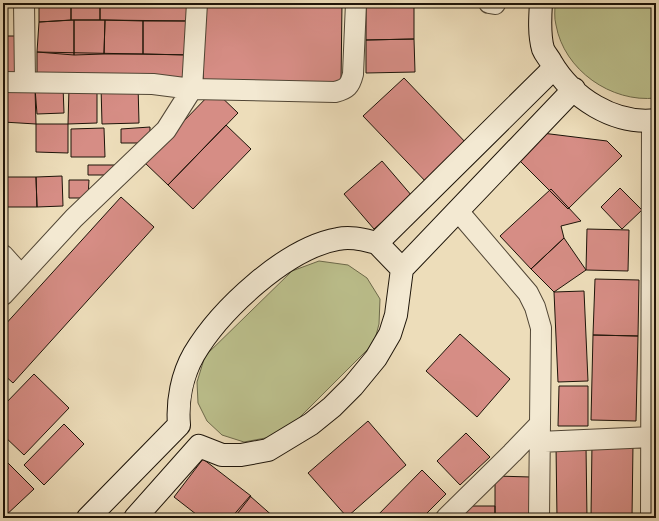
<svg xmlns="http://www.w3.org/2000/svg" width="659" height="521" viewBox="0 0 659 521" font-family="'IM FELL Double Pica',serif">
	<rect width="100%" height="100%" fill="#edddba"/>
	<filter id="stains"><feTurbulence type="fractalNoise" baseFrequency=".005" numOctaves="4"/><feColorMatrix values="0 0 0 0 .2 0 0 0 0 .09 0 0 0 0 .02 0 0 0 .5 -.17"/></filter>
	<radialGradient id="worn" r=".72"><stop offset=".6" stop-color="#630" stop-opacity="0"/><stop offset="1" stop-color="#630" stop-opacity=".3"/></radialGradient>
	<path fill="#bcc08d" stroke="#6c6a4b" d="M 555,3 L 656,3 L 656,98 C 611,103 564,70 556,25 C 554,18 555,10 555,3 Z
		M 319,261 L 348,265 L 367,278 L 380,299 L 379,324 L 374,343 L 289,428 L 276,436 L 244,442 L 222,435 L 207,421 L 198,403 L 197,382 L 205,356 L 292,271 Z"/>
	<path fill="#d68d85" stroke="#1d1409" d="M 39,3 L 71,3 L 71,20 L 39,22 Z
		M 71,3 L 100,3 L 100,20 L 71,20 Z
		M 100,3 L 191,3 L 191,21 L 100,20 Z
		M 205,3 L 342,3 L 341,84 L 203,82 Z
		M 366,3 L 414,3 L 414,39 L 366,40 Z
		M 74,20 L 74,55 L 37,52 L 39,22 Z
		M 74,20 L 105,20 L 104,54 L 74,55 Z
		M 105,20 L 143,21 L 143,54 L 104,54 Z
		M 143,21 L 191,21 L 190,55 L 143,54 Z
		M 3,36 L 18,36 L 17,73 L 3,73 Z
		M 414,39 L 415,72 L 366,73 L 366,40 Z
		M 37,52 L 190,55 L 189,78 L 37,75 Z
		M 404,78 L 469,146 L 429,185 L 363,116 Z
		M 138,85 L 139,123 L 102,124 L 101,86 Z
		M 63,86 L 64,113 L 37,114 L 35,88 Z
		M 3,88 L 35,88 L 36,124 L 3,122 Z
		M 69,88 L 97,88 L 97,123 L 68,124 Z
		M 214,90 L 238,113 L 168,185 L 144,162 Z
		M 36,124 L 68,124 L 68,153 L 36,152 Z
		M 226,125 L 251,149 L 193,209 L 168,185 Z
		M 150,127 L 150,143 L 121,143 L 121,129 Z
		M 104,128 L 105,157 L 71,157 L 71,129 Z
		M 542,133 L 607,141 L 622,156 L 568,209 L 517,158 Z
		M 382,161 L 412,196 L 374,229 L 344,194 Z
		M 88,165 L 118,165 L 118,175 L 88,175 Z
		M 62,176 L 63,206 L 37,207 L 36,177 Z
		M 3,177 L 36,177 L 37,207 L 3,207 Z
		M 69,180 L 89,180 L 88,198 L 69,198 Z
		M 620,188 L 642,210 L 622,229 L 601,207 Z
		M 551,189 L 581,221 L 561,226 L 564,238 L 531,269 L 500,236 Z
		M 121,197 L 154,227 L 13,383 L 3,374 L 3,327 Z
		M 587,229 L 629,230 L 628,271 L 586,270 Z
		M 564,238 L 586,270 L 554,292 L 531,269 Z
		M 595,279 L 639,280 L 638,336 L 593,335 Z
		M 584,291 L 588,381 L 558,382 L 554,292 Z
		M 460,334 L 510,379 L 477,417 L 426,371 Z
		M 593,335 L 638,336 L 636,421 L 591,420 Z
		M 34,374 L 69,408 L 24,455 L 3,435 L 3,406 Z
		M 559,386 L 588,386 L 588,426 L 558,426 Z
		M 368,421 L 406,465 L 347,517 L 308,473 Z
		M 64,424 L 84,444 L 44,485 L 24,465 Z
		M 466,433 L 490,457 L 460,485 L 437,461 Z
		M 592,443 L 633,444 L 632,518 L 591,518 Z
		M 556,446 L 586,446 L 587,518 L 557,518 Z
		M 203,459 L 251,496 L 234,518 L 201,518 L 174,497 Z
		M 7,462 L 34,489 L 3,518 L 3,466 Z
		M 422,470 L 446,494 L 422,518 L 375,518 Z
		M 495,476 L 531,477 L 530,518 L 495,518 Z
		M 250,496 L 275,518 L 231,518 Z
		M 462,506 L 495,506 L 495,518 L 462,518 Z"/>
	<g fill="none" stroke-linecap="round" stroke-linejoin="round">
		<g stroke="#514635" stroke-width="22">
			<path id="street" d="M 24,3 L 25,82
				M 489,3 L 495,4
				M 3,82 L 153,84 L 192,89 L 197,3
				M 458,211 L 528,293 L 535,307 L 541,328 L 539,518
				M 3,255 L 21,275
				M 3,295 L 74,218 L 166,130 L 192,89 L 335,92 C 347,89 350,86 353,74 L 356,3
				M 539,442 L 652,437
				M 446,518 L 512,453 L 540,424
				M 651,518 L 652,120"/>
		</g>
		<g stroke="#1d1409" stroke-width="24">
			<path id="secondary" d="M 541,3 C 540,18 539,35 543,49 C 545,54 549,58 551,62 C 572,98 614,125 656,120
				M 377,243 L 402,269
				M 88,518 L 179,425 C 177,401 182,375 194,354 C 220,310 286,248 338,239 C 351,236 364,240 377,243 L 554,68
				M 135,518 L 199,446 L 222,455 L 241,455 L 268,450 L 311,424 L 332,407 L 353,386 L 376,358 L 390,334 L 396,315 L 402,269 L 574,89"/>
		</g>
		<use href="#street" stroke="#f3e9d2" stroke-width="20"/>
		<use href="#secondary" stroke="#f3e9d2" stroke-width="22"/>
	</g>
	<rect width="659" height="521" fill="none" stroke="#edddba" stroke-width="16"/>
	<rect x="4" y="4" width="651" height="513" fill="none" stroke="#1d1409" stroke-width="2"/>
	<rect x="8" y="8" width="643" height="505" fill="none" stroke="#1d1409"/>
	<rect width="100%" height="100%" filter="url(#stains)"/>
	<rect width="100%" height="100%" fill="url(#worn)"/>
</svg>
